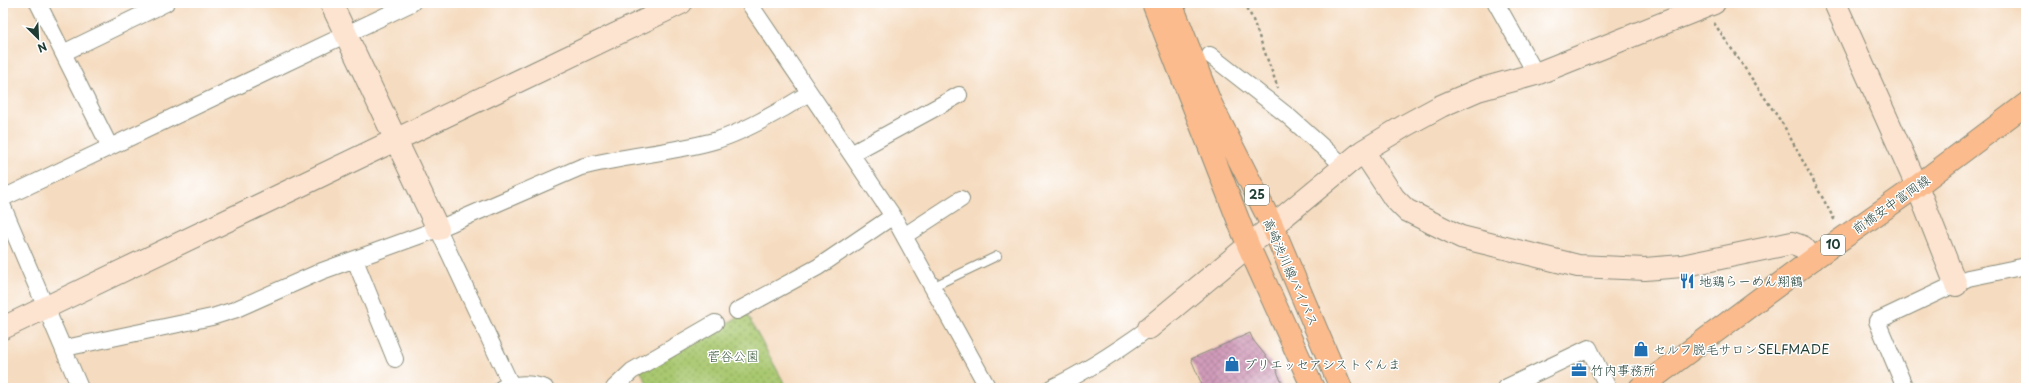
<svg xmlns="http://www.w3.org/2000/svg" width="2029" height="391" viewBox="0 0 2029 391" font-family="'Playpen Sans','Klee One',sans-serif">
	<defs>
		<pattern id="park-dots" width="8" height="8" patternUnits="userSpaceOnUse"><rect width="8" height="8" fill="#a9c86f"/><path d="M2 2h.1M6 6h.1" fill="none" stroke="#89a45c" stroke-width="1.8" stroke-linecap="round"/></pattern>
		<pattern id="building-cross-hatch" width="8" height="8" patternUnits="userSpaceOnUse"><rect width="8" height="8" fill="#d19cba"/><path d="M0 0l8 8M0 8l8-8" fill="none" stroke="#a98098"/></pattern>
	</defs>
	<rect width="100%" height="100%" fill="#fff"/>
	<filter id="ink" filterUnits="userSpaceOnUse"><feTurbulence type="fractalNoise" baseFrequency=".025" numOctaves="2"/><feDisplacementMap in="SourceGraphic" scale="8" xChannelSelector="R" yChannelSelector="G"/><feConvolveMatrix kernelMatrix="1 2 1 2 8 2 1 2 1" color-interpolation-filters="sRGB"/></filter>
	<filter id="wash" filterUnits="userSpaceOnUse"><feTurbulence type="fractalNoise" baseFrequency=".012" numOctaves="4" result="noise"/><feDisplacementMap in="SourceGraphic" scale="16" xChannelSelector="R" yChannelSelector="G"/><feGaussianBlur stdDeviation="0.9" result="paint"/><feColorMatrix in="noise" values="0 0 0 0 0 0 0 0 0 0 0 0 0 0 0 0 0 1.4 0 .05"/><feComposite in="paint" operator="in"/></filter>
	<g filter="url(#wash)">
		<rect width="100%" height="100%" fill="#f5dbbf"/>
		<path fill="url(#park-dots)" stroke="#648252" d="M 746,313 L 787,388 L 650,388 L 640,370 Z"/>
		<g id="blocks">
			<path fill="url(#building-cross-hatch)" d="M 1250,333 L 1253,340 L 1276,369 L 1284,388 L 1198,388 L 1202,385 L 1191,359 Z"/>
		</g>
	</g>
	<g filter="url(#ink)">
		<use href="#blocks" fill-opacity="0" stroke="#8a8c7a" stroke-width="1"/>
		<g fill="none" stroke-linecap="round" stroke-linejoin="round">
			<g stroke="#8a8c7a" stroke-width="10">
				<path id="lane" d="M 932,287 L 997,256"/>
			</g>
			<g stroke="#8a8c7a" stroke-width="18">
				<path id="street" d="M 38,3 L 110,147
					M 749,3 L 893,216 L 988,388
					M 1496,3 L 1536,74
					M 63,53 L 166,3
					M 1210,55 L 1288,116 L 1345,167
					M 851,154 L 959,95
					M 3,198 L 412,3
					M 3,207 L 80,388
					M 438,229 L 581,167 C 623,156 668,153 710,142 C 739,135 784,109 809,93
					M 904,236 L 961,199
					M 355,260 L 395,359
					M 737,311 L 818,267 L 893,216
					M 65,348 L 212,317 L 234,310 L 322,271 L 438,229 L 511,385
					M 502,388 C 515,383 532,383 545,388
					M 614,388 L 632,371 L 715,323
					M 1051,388 C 1086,372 1117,351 1149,328
					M 1505,388 L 1589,348 L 1608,388
					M 1905,388 L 1877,321 L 1968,278 L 2026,266"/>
			</g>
			<g stroke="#8a8c7a" stroke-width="24">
				<path id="secondary" d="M 331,3 L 438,229
					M 1835,3 L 1917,186 L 1956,285
					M 1363,151 L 1394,198 L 1406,210 L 1461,237 L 1578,266 L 1645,269 L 1682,266 L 1792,243 L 1803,247 L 1813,259
					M 3,328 L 681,3
					M 1149,328 L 1363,151 L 1406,125 L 1441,106 L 1478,90 L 1536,74 L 1714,3"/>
			</g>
			<g stroke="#8a8c7a" stroke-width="24">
				<path id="primary" d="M 1153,3 L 1248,245 L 1313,388
					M 1171,3 L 1210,102 L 1272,225 L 1341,388
					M 1640,388 L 1813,259 L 1917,186 L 2026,104"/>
			</g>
			<path stroke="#8a8c7a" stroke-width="2.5" stroke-dasharray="3 3" stroke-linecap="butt" d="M 1245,3 L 1253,20 L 1278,88
				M 1714,23 L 1784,126 L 1835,221"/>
			<use href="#lane" stroke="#fff" stroke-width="8"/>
			<use href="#street" stroke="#fff" stroke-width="16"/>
			<use href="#secondary" stroke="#fde4d1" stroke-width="22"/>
			<use href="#primary" stroke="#fbbb8c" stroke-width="22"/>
		</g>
	</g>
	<defs>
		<g id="restaurant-bare" transform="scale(1.2)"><path d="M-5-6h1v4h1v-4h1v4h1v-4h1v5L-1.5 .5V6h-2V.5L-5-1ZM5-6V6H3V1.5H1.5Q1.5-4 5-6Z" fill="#1f6fb2" stroke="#fff" stroke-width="2.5" paint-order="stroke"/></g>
		<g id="shop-bare" transform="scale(1.2)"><path d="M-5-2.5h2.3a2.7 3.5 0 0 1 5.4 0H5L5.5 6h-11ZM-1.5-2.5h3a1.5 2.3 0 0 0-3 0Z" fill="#1f6fb2" stroke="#fff" stroke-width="2.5" paint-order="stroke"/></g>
		<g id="office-bare" transform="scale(1.2)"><path d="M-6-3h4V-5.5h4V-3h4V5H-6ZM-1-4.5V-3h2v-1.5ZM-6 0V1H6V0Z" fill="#1f6fb2" stroke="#fff" stroke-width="2.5" paint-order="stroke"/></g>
	</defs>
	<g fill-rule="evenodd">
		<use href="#restaurant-bare" x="1687" y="281"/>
		<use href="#shop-bare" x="1641" y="349"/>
		<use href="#shop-bare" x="1232" y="364"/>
		<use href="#office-bare" x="1579" y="370"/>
	</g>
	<g text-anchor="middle" stroke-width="3" stroke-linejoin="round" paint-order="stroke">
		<g fill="#fff" stroke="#627771" stroke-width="1">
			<rect x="1245" y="185" width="24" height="20" rx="3"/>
			<rect x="1821" y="235" width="24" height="20" rx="3"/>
		</g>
		<g font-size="12" font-weight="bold" fill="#1f3d34">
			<text x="1257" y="199">25</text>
			<text x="1833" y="249">10</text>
		</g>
		<g font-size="13" fill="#1f3d34" stroke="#fff">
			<text transform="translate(1891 204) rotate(-35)" y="5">前橋安中富岡線</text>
			<text transform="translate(1291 272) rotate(66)" y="5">高崎渋川線バイパス</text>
		</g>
		<g font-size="13" fill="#1f3d34" stroke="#fff" text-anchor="start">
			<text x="1699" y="286">地鶏らーめん翔鶴</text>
			<text x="1653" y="354">セルフ脱毛サロンSELFMADE</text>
			<text x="1244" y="369">プリエッセアシストぐんま</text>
			<text x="1591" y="375">竹内事務所</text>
		</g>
		<g font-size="13" fill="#426043" stroke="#fff">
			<text x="733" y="361">菅谷公園</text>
		</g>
	</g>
	<rect width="2029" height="391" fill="none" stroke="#fff" stroke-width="16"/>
	<g transform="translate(38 38) rotate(156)" stroke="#ffffff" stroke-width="3" paint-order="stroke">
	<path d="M0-3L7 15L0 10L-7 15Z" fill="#1f3d34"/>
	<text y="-6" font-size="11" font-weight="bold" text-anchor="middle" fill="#1f3d34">N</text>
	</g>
</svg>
